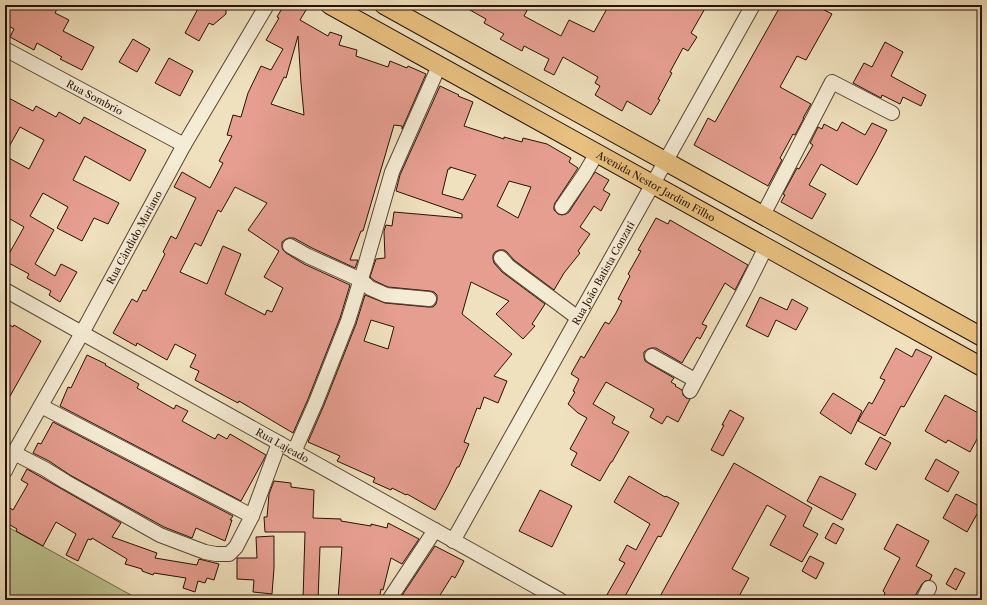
<svg xmlns="http://www.w3.org/2000/svg" width="987" height="605" viewBox="0 0 987 605" font-family="'Libre Caslon Text',serif">
	<rect width="100%" height="100%" fill="#f0e1be"/>
	<filter id="stains"><feTurbulence type="fractalNoise" baseFrequency=".005" numOctaves="4"/><feColorMatrix values="0 0 0 0 .2 0 0 0 0 .09 0 0 0 0 .02 0 0 0 .5 -.17"/></filter>
	<radialGradient id="worn" r=".72"><stop offset=".6" stop-color="#630" stop-opacity="0"/><stop offset="1" stop-color="#630" stop-opacity=".3"/></radialGradient>
	<path fill="#bcc28f" stroke="#716a4a" d="M 5,525 L 6,526 L 140,600 L 5,600 Z"/>
	<path fill="#e69e90" stroke="#261105" fill-rule="evenodd" d="M 5,5 L 59,5 L 55,13 L 69,20 L 63,31 L 94,47 L 82,70 L 60,59 L 62,57 L 37,43 L 34,50 L 10,37 L 14,29 L 5,24 Z
		M 200,5 L 226,5 L 226,14 L 213,25 L 209,23 L 199,41 L 185,33 Z
		M 284,5 L 298,5 L 306,10 L 300,20 L 328,36 L 330,32 L 342,36 L 339,45 L 357,50 L 356,56 L 388,67 L 390,61 L 407,68 L 408,66 L 426,74 L 402,129 L 402,126 L 394,125 L 363,231 L 361,231 L 350,260 L 358,260 L 355,268 L 312,248 L 294,238 L 289,238 L 286,239 L 282,242 L 282,247 L 283,250 L 286,253 L 304,264 L 350,285 L 340,318 L 308,399 L 293,433 L 239,401 L 238,403 L 195,380 L 199,371 L 190,367 L 196,355 L 175,344 L 167,360 L 137,343 L 136,346 L 113,333 L 132,299 L 137,302 L 143,290 L 146,291 L 165,254 L 163,252 L 171,236 L 176,239 L 196,198 L 174,187 L 182,172 L 210,188 L 223,163 L 219,161 L 232,136 L 227,135 L 233,115 L 241,117 L 248,93 L 261,66 L 271,70 L 283,49 L 266,40 L 279,18 L 277,17 ZM 298,36 L 301,83 L 304,115 L 271,104 L 284,77 L 286,78 ZM 235,187 L 267,203 L 248,230 L 279,251 L 264,277 L 283,288 L 272,312 L 267,310 L 265,315 L 225,294 L 241,254 L 223,246 L 207,284 L 180,272 L 195,243 L 201,246 L 218,210 L 221,212 Z
		M 461,5 L 530,5 L 524,16 L 561,36 L 569,20 L 594,32 L 609,5 L 655,5 L 659,7 L 660,5 L 707,5 L 691,33 L 697,37 L 688,51 L 683,48 L 670,72 L 672,73 L 658,99 L 660,100 L 651,115 L 627,101 L 622,111 L 595,95 L 600,86 L 595,83 L 598,77 L 563,57 L 554,75 L 544,70 L 549,59 L 524,46 L 522,51 L 500,39 L 504,34 L 484,23 L 486,19 Z
		M 781,5 L 815,5 L 832,14 L 806,60 L 797,56 L 780,87 L 811,104 L 803,118 L 804,118 L 795,135 L 793,134 L 780,158 L 782,160 L 768,186 L 694,145 L 708,118 L 715,122 Z
		M 133,39 L 150,49 L 137,72 L 119,62 Z
		M 885,42 L 903,52 L 891,76 L 926,95 L 921,106 L 903,97 L 900,104 L 882,95 L 881,98 L 853,83 L 864,63 L 872,67 Z
		M 169,58 L 193,71 L 180,96 L 155,83 Z
		M 440,86 L 459,95 L 458,96 L 473,102 L 464,126 L 504,139 L 504,137 L 522,142 L 523,138 L 547,144 L 571,158 L 569,162 L 578,168 L 555,203 L 554,206 L 554,210 L 558,214 L 562,215 L 566,214 L 569,212 L 595,172 L 609,180 L 603,190 L 610,194 L 601,211 L 594,206 L 580,227 L 590,234 L 578,251 L 580,253 L 564,273 L 554,290 L 514,260 L 507,252 L 504,250 L 499,250 L 495,252 L 493,255 L 493,259 L 494,263 L 502,272 L 545,304 L 532,324 L 535,326 L 523,339 L 496,314 L 509,301 L 471,282 L 462,314 L 512,354 L 494,376 L 507,381 L 498,403 L 484,397 L 480,409 L 477,408 L 464,442 L 469,444 L 459,467 L 457,467 L 448,486 L 435,510 L 407,494 L 406,495 L 392,488 L 391,490 L 373,482 L 375,478 L 337,461 L 340,456 L 308,442 L 324,405 L 356,324 L 365,295 L 385,303 L 428,307 L 433,307 L 436,304 L 437,300 L 437,295 L 434,292 L 430,291 L 388,287 L 375,281 L 370,277 L 376,259 L 385,258 L 384,231 L 386,225 L 392,226 L 394,212 L 462,218 L 462,214 L 396,191 L 400,175 ZM 450,167 L 476,175 L 463,200 L 442,194 L 448,169 L 450,169 ZM 509,181 L 531,187 L 518,218 L 497,206 ZM 371,320 L 394,327 L 388,349 L 364,341 Z
		M 5,96 L 33,111 L 36,106 L 56,117 L 59,112 L 80,124 L 84,117 L 146,150 L 130,181 L 85,156 L 73,180 L 119,203 L 108,224 L 94,218 L 82,241 L 57,228 L 68,207 L 43,193 L 30,216 L 54,230 L 35,264 L 55,276 L 61,264 L 77,272 L 60,302 L 49,295 L 51,291 L 27,278 L 29,274 L 5,261 L 24,227 L 5,216 L 5,156 L 29,169 L 44,140 L 20,127 L 5,154 Z
		M 842,122 L 865,135 L 872,123 L 887,130 L 875,153 L 857,185 L 821,164 L 809,185 L 826,194 L 812,219 L 781,202 L 785,195 L 783,194 L 797,168 L 799,169 L 813,145 L 810,143 L 818,127 L 822,129 L 824,124 L 837,131 Z
		M 656,218 L 668,224 L 670,220 L 748,265 L 735,290 L 725,283 L 702,324 L 707,326 L 700,339 L 697,337 L 682,363 L 656,348 L 651,348 L 648,349 L 644,352 L 644,357 L 645,361 L 648,363 L 674,378 L 671,382 L 676,385 L 675,386 L 682,390 L 683,395 L 686,398 L 690,399 L 678,422 L 667,416 L 662,424 L 650,417 L 654,409 L 606,382 L 593,404 L 615,417 L 612,423 L 629,432 L 612,462 L 611,462 L 600,481 L 571,465 L 577,453 L 570,449 L 587,418 L 578,413 L 568,404 L 575,392 L 573,391 L 579,379 L 571,374 L 581,356 L 584,358 L 605,322 L 609,324 L 616,313 L 622,301 L 618,299 L 630,276 L 628,274 L 641,251 L 638,250 Z
		M 760,297 L 787,310 L 792,299 L 808,308 L 796,330 L 776,320 L 768,337 L 746,326 Z
		M 5,322 L 13,327 L 14,325 L 41,341 L 5,405 Z
		M 896,348 L 912,357 L 916,349 L 932,357 L 904,407 L 901,406 L 885,436 L 858,421 L 869,402 L 872,404 L 885,380 L 880,378 Z
		M 87,355 L 106,364 L 105,365 L 139,384 L 137,388 L 174,409 L 176,405 L 188,411 L 182,421 L 215,439 L 218,434 L 227,439 L 230,434 L 266,455 L 263,461 L 241,501 L 60,406 L 68,387 L 71,388 Z
		M 833,393 L 862,411 L 851,434 L 820,413 Z
		M 945,395 L 982,415 L 982,430 L 970,452 L 948,440 L 946,443 L 925,431 Z
		M 730,410 L 744,418 L 723,456 L 711,450 L 724,425 L 722,425 Z
		M 53,422 L 233,516 L 230,520 L 232,520 L 225,541 L 196,528 L 192,538 L 164,527 L 70,475 L 49,461 L 33,453 L 38,443 L 41,444 Z
		M 880,437 L 891,443 L 876,470 L 865,464 Z
		M 936,459 L 959,472 L 948,492 L 925,479 Z
		M 734,463 L 812,508 L 803,526 L 818,534 L 802,562 L 770,545 L 786,516 L 767,505 L 732,569 L 749,578 L 737,600 L 727,600 L 717,595 L 714,600 L 658,600 Z
		M 27,469 L 121,523 L 112,537 L 157,553 L 155,558 L 197,565 L 199,559 L 219,564 L 214,580 L 207,578 L 205,583 L 198,581 L 195,592 L 183,588 L 186,578 L 154,573 L 153,575 L 142,571 L 142,569 L 125,564 L 127,559 L 92,538 L 91,540 L 88,539 L 78,561 L 66,555 L 76,534 L 56,522 L 43,546 L 16,531 L 17,529 L 5,522 L 5,505 L 13,510 L 28,484 L 21,480 Z
		M 629,476 L 665,497 L 666,496 L 679,503 L 661,537 L 658,536 L 623,600 L 604,600 L 625,563 L 619,560 L 627,545 L 636,550 L 650,524 L 614,502 Z
		M 820,476 L 856,494 L 842,520 L 807,501 Z
		M 274,481 L 291,483 L 291,487 L 314,490 L 313,518 L 341,519 L 341,521 L 371,526 L 371,524 L 387,528 L 388,523 L 419,539 L 402,564 L 391,558 L 383,590 L 381,589 L 379,600 L 338,599 L 342,547 L 320,547 L 318,600 L 303,600 L 305,532 L 265,532 L 264,517 L 267,517 L 269,494 Z
		M 540,490 L 572,506 L 552,547 L 519,531 Z
		M 956,494 L 981,507 L 967,532 L 943,518 Z
		M 833,523 L 844,529 L 836,544 L 825,538 Z
		M 897,524 L 929,541 L 916,566 L 932,575 L 930,580 L 925,581 L 922,584 L 915,596 L 915,600 L 882,600 L 885,593 L 883,591 L 900,558 L 884,549 Z
		M 274,536 L 274,568 L 272,594 L 253,592 L 254,580 L 237,579 L 237,558 L 257,558 L 256,537 Z
		M 435,546 L 464,561 L 455,578 L 452,576 L 437,600 L 399,600 Z
		M 810,556 L 824,563 L 816,579 L 802,571 Z
		M 955,568 L 965,573 L 956,590 L 946,584 Z"/>
	<g fill="none" stroke-linecap="round" stroke-linejoin="round">
		<g stroke="#584533" stroke-width="16">
			<g id="minor">
				<path id="s1" d="M 5,49 L 184,145"/>
				<path d="M 562,207 L 584,175 L 597,153"/>
				<path d="M 763,215 L 832,82 L 892,113"/>
				<path d="M 290,246 L 308,256 L 361,280 L 370,288 L 386,295 L 429,299"/>
				<path d="M 501,258 L 508,266 L 578,318"/>
				<path id="s2" d="M 5,290 L 560,600"/>
				<path d="M 652,356 L 695,380"/>
				<path d="M 690,391 L 744,291 L 766,247"/>
				<path d="M 41,406 L 252,516"/>
				<path d="M 294,452 L 316,402 L 348,321 L 365,266 L 392,172 L 439,66"/>
				<path d="M 14,453 L 45,469 L 66,482 L 160,535 L 205,552 L 216,554 L 229,554 L 236,547 L 252,516 L 279,443"/>
				<path id="s3" d="M 5,471 L 14,453 L 82,333 L 184,145 L 267,5"/>
				<path id="s4" d="M 453,541 L 753,5"/>
				<path d="M 389,600 L 435,530"/>
				<path d="M 923,600 L 929,588"/>
			</g>
		</g>
		<g stroke="#261105" stroke-width="20">
			<g id="major">
				<path id="s5" d="M 330,5 L 982,367"/>
				<path d="M 384,5 L 982,337"/>
			</g>
		</g>
		<use href="#minor" stroke="#f5ecd5" stroke-width="14"/>
		<use href="#major" stroke="#e8c07f" stroke-width="18"/>
	</g>
	<g text-anchor="middle" stroke-width="3.5" stroke-linejoin="round" paint-order="stroke">
		<g font-size="10" fill="#261105" stroke="#f5ecd5">
			<text dy="4" stroke="none"><textPath href="#s1" startOffset="102">Rua Sombrio</textPath></text>
			<text dy="4" stroke="none"><textPath href="#s5" startOffset="373">Avenida Nestor Jardim Filho</textPath></text>
			<text dy="4" stroke="none"><textPath href="#s3" startOffset="267">Rua Cândido Mariano</textPath></text>
			<text dy="4" stroke="none"><textPath href="#s4" startOffset="307">Rua João Batista Conzati</textPath></text>
			<text dy="4" stroke="none"><textPath href="#s2" startOffset="318">Rua Lajeado</textPath></text>
		</g>
	</g>
	<rect width="987" height="605" fill="none" stroke="#f0e1be" stroke-width="20"/>
	<rect x="6" y="6" width="975" height="593" fill="none" stroke="#261105" stroke-width="2"/>
	<rect x="10" y="10" width="967" height="585" fill="none" stroke="#261105"/>
	<rect width="100%" height="100%" filter="url(#stains)"/>
	<rect width="100%" height="100%" fill="url(#worn)"/>
</svg>
